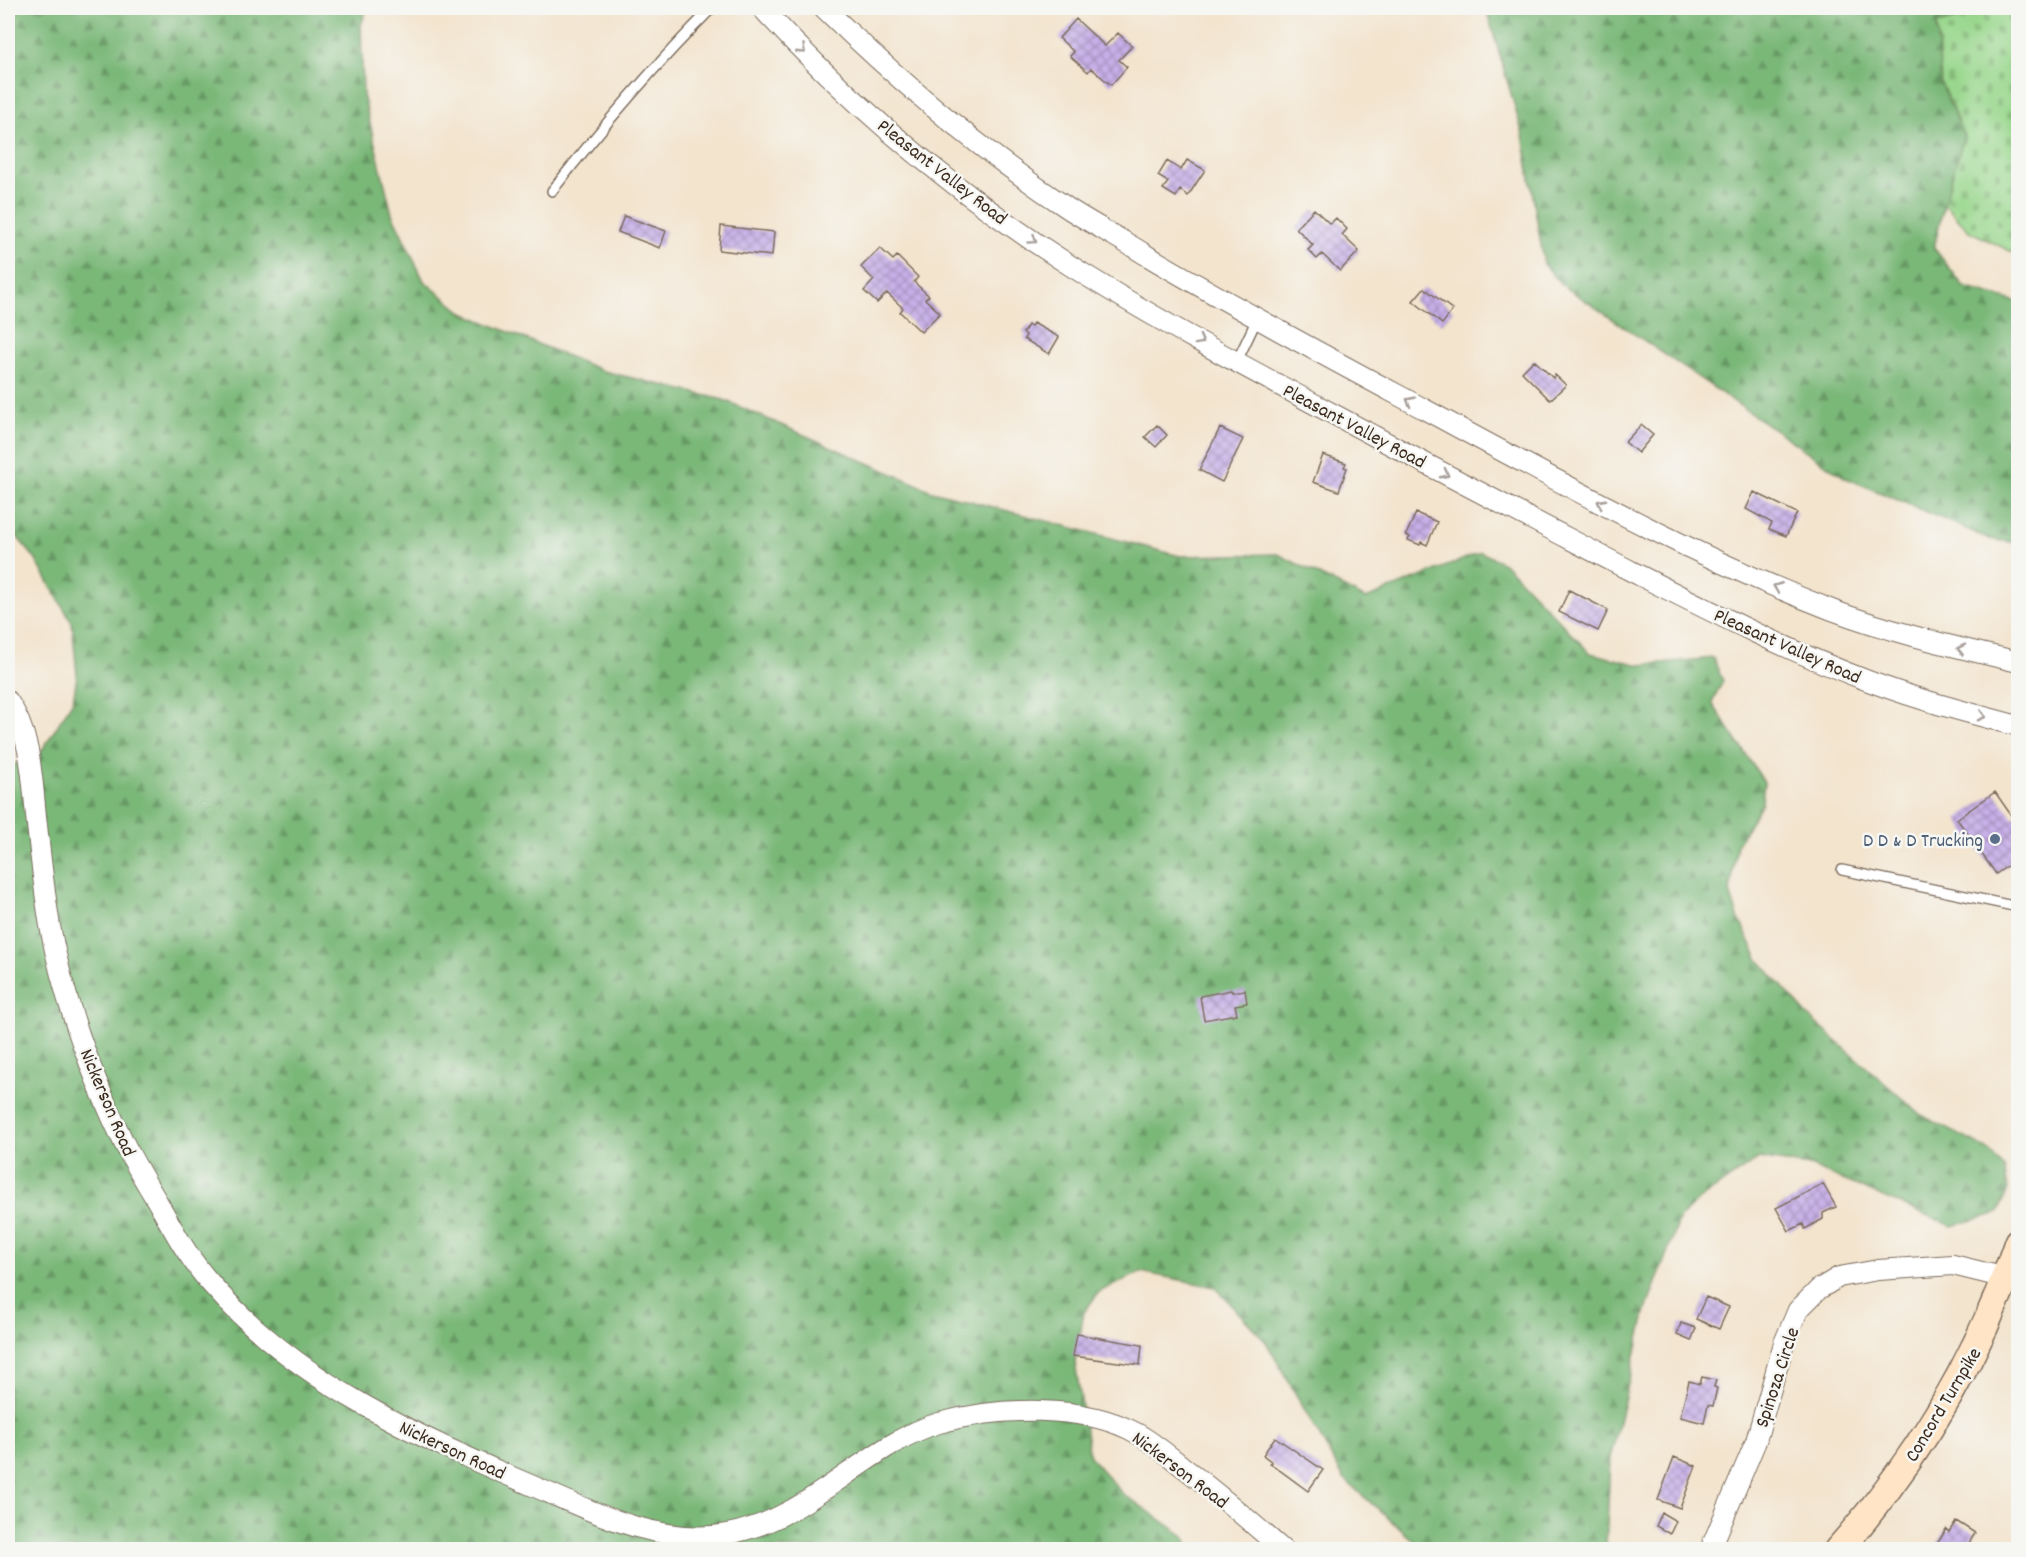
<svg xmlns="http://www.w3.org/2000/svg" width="2026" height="1557" viewBox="0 0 2026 1557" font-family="Dekko,sans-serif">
	<defs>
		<pattern id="forest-firs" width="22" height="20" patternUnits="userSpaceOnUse" patternTransform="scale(1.5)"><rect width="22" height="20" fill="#7ab878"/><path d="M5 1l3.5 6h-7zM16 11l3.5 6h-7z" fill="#659662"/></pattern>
		<pattern id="cemetery-stones" width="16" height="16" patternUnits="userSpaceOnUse" patternTransform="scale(1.5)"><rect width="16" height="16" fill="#99d78d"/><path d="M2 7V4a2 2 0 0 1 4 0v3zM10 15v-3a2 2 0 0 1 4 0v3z" fill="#85b979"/></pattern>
		<pattern id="building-cross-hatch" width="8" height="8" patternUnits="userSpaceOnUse" patternTransform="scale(1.5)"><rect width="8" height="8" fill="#c7b0e8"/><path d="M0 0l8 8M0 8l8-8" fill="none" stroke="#a38fbb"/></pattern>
	</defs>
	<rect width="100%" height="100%" fill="#f6f6f2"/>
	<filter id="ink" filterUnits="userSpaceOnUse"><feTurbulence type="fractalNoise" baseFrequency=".0167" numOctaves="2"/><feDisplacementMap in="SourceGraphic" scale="12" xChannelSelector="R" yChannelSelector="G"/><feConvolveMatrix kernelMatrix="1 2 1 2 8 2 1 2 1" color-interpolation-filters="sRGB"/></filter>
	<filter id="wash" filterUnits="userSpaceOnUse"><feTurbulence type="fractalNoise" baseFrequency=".008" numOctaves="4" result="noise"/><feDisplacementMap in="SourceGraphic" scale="24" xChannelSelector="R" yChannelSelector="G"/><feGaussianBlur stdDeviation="1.35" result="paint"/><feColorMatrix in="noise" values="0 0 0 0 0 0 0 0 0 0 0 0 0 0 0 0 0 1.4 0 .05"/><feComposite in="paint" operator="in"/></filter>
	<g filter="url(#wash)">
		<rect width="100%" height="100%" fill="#f3e4ce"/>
		<path fill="url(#forest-firs)" stroke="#5a714b" stroke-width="1.5" d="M 8,8 L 367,8 L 361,25 L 363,95 L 392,214 L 424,281 L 463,313 L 603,371 L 724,400 L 932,491 L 1180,556 L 1278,554 L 1366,599 L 1481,552 L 1504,563 L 1590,653 L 1640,665 L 1713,658 L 1723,681 L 1712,703 L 1764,782 L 1762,803 L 1737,844 L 1730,892 L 1738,917 L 1759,960 L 1809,1017 L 1921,1115 L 1987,1149 L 2004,1167 L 2008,1190 L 1998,1213 L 1952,1226 L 1810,1166 L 1759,1158 L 1699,1200 L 1680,1218 L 1646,1310 L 1610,1459 L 1606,1549 L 1423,1549 L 1344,1479 L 1266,1342 L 1215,1287 L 1141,1272 L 1099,1292 L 1084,1312 L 1075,1362 L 1090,1457 L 1122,1493 L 1184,1536 L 1190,1549 L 8,1549 L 8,767 L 39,755 L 73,701 L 77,675 L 72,623 L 34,557 L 8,526 Z
			M 1486,8 L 2000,8 L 1937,24 L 1941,83 L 1964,136 L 1944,204 L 1934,248 L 1964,287 L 2018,302 L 2018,543 L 1990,539 L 1846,478 L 1561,284 L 1544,264 L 1523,135 Z"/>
		<path fill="url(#cemetery-stones)" stroke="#6a8056" stroke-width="1.5" d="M 2000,8 L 2018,8 L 2018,255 L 1969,231 L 1944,204 L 1964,136 L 1941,83 L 1937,24 Z"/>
		<g id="blocks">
			<path fill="url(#building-cross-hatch)" d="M 1076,19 L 1105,46 L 1118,33 L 1132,46 L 1119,60 L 1127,67 L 1111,85 L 1091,68 L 1088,72 L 1070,56 L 1074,52 L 1059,38 Z
				M 1187,160 L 1205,170 L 1188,196 L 1180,190 L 1176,197 L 1163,189 L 1168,182 L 1158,176 L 1167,161 L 1181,170 Z
				M 1314,209 L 1330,224 L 1336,218 L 1347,229 L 1342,235 L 1359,251 L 1340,271 L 1322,254 L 1317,259 L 1308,250 L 1313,245 L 1296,228 Z
				M 624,216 L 666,231 L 660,248 L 618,232 Z
				M 721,226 L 774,232 L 772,256 L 719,250 Z
				M 880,248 L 893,260 L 897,256 L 918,277 L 914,282 L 929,296 L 925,299 L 940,313 L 921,332 L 900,312 L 903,308 L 887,293 L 877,303 L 864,291 L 874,280 L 861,267 Z
				M 1424,288 L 1453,310 L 1442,324 L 1413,301 Z
				M 1033,323 L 1059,337 L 1049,354 L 1024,339 L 1026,335 L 1023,333 L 1028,325 L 1031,327 Z
				M 1534,360 L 1553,378 L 1555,375 L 1566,385 L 1550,400 L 1522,372 Z
				M 1157,425 L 1167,435 L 1156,447 L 1145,437 Z
				M 1641,425 L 1653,435 L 1638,453 L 1625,442 Z
				M 1220,428 L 1243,439 L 1222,482 L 1199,470 Z
				M 1323,455 L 1346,463 L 1344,467 L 1347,468 L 1339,491 L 1313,482 Z
				M 1754,492 L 1797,513 L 1786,536 L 1769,529 L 1772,523 L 1746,509 Z
				M 1416,513 L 1437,522 L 1427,545 L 1421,542 L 1420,545 L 1408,540 L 1410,537 L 1406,535 Z
				M 1569,590 L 1608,610 L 1598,631 L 1559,612 Z
				M 1995,792 L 2013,818 L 2018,815 L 2018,858 L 1996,874 L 1957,819 Z
				M 1231,990 L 1232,992 L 1245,990 L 1247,1003 L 1235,1005 L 1237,1014 L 1204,1020 L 1200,996 Z
				M 1823,1184 L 1836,1207 L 1823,1213 L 1823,1219 L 1805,1229 L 1803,1224 L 1789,1231 L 1776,1208 Z
				M 1706,1297 L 1729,1307 L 1719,1329 L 1696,1319 Z
				M 1681,1323 L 1696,1328 L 1691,1341 L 1677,1335 Z
				M 1077,1334 L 1142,1345 L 1140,1365 L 1073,1356 Z
				M 1702,1377 L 1716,1380 L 1714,1387 L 1717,1388 L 1713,1406 L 1708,1405 L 1704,1423 L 1680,1417 L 1689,1381 L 1700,1384 Z
				M 1275,1437 L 1323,1470 L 1308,1491 L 1270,1463 L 1272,1462 L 1263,1455 Z
				M 1674,1457 L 1696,1466 L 1680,1508 L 1658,1500 Z
				M 1662,1513 L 1676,1521 L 1670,1534 L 1656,1526 Z
				M 1956,1521 L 1975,1533 L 1965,1550 L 1938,1550 L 1939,1548 L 1936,1546 L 1946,1529 L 1949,1532 Z"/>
		</g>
	</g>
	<g filter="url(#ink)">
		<use href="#blocks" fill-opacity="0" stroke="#7b6b5c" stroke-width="1.5"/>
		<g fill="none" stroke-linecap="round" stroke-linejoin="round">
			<g stroke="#7b6b5c" stroke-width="12">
				<path id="lane" d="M 552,191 C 602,127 655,65 712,8
					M 1237,361 L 1257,319
					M 1842,870 L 2018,907"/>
			</g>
			<g stroke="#7b6b5c" stroke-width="22">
				<path id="street" d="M 762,8 C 852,106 958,194 1071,266 C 1182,336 1301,396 1417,459 C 1488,497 1560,534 1631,571 C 1710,611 1788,651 1871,682 C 1919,700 1969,713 2018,726
					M 824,8 C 900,82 981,151 1069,209 C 1094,225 1121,239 1146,255 C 1237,309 1331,359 1424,409 C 1558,481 1690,555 1832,610 C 1893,633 1956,647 2018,662
					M 8,701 C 31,734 32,777 36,816 C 40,853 44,890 50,926 C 63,998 93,1080 125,1145 C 135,1164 146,1183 157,1201 C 174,1231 190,1261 213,1286 C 297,1382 418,1437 533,1486 C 593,1512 660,1546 727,1534 C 790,1523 836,1478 889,1446 C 904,1437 921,1428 939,1423 C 997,1407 1084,1403 1138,1434 C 1154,1443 1168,1455 1183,1467 C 1217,1493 1250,1521 1283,1550
					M 1710,1550 L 1756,1441 L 1784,1343 L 1798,1310 L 1819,1289 L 1839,1277 L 1878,1270 L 1953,1265 L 2006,1278"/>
			</g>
			<g stroke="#7b6b5c" stroke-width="30">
				<path id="secondary" d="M 1838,1550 C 1919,1458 1979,1358 2018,1242"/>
			</g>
			<use href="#lane" stroke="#fff" stroke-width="9"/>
			<use href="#street" stroke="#fff" stroke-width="20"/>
			<use href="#secondary" stroke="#ffe4c6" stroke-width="27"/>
		</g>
		<defs><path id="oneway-chevron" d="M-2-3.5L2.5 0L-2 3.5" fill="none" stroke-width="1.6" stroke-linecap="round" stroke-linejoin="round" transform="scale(1.5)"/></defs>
		<g stroke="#a79f9a">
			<use href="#oneway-chevron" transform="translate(802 50) rotate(44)"/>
			<use href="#oneway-chevron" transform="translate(1033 240) rotate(34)"/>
			<use href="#oneway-chevron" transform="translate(1200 341) rotate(29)"/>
			<use href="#oneway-chevron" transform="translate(1410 401) rotate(-152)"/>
			<use href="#oneway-chevron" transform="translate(1445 474) rotate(28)"/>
			<use href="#oneway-chevron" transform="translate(1601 503) rotate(-152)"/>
			<use href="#oneway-chevron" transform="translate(1777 587) rotate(-158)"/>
			<use href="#oneway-chevron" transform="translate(1961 649) rotate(-167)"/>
			<use href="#oneway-chevron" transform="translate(1982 716) rotate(15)"/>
		</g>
	</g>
	<circle fill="#5c6f8a" stroke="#f6f6f2" stroke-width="2" cx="1995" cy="839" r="6"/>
	<g text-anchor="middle" stroke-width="5" stroke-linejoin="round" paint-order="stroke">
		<g font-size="20" fill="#3b2a1e" stroke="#f6f6f2">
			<text transform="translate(943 171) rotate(38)" y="7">Pleasant Valley Road</text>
			<text transform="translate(1355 425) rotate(28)" y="7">Pleasant Valley Road</text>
			<text transform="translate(1788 645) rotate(24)" y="7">Pleasant Valley Road</text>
			<text transform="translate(109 1102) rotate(67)" y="7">Nickerson Road</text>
			<text transform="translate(1776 1377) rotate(-72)" y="7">Spinoza Circle</text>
			<text transform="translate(1942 1404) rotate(-59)" y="7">Concord Turnpike</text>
			<text transform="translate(453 1449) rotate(25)" y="7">Nickerson Road</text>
			<text transform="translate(1181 1469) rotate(37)" y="7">Nickerson Road</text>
		</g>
		<g font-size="20" fill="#4e5e75" stroke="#f6f6f2" text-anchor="end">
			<text x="1983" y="846">D D &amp; D Trucking</text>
		</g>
	</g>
	<rect width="2026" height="1557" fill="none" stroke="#f6f6f2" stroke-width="30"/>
</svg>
